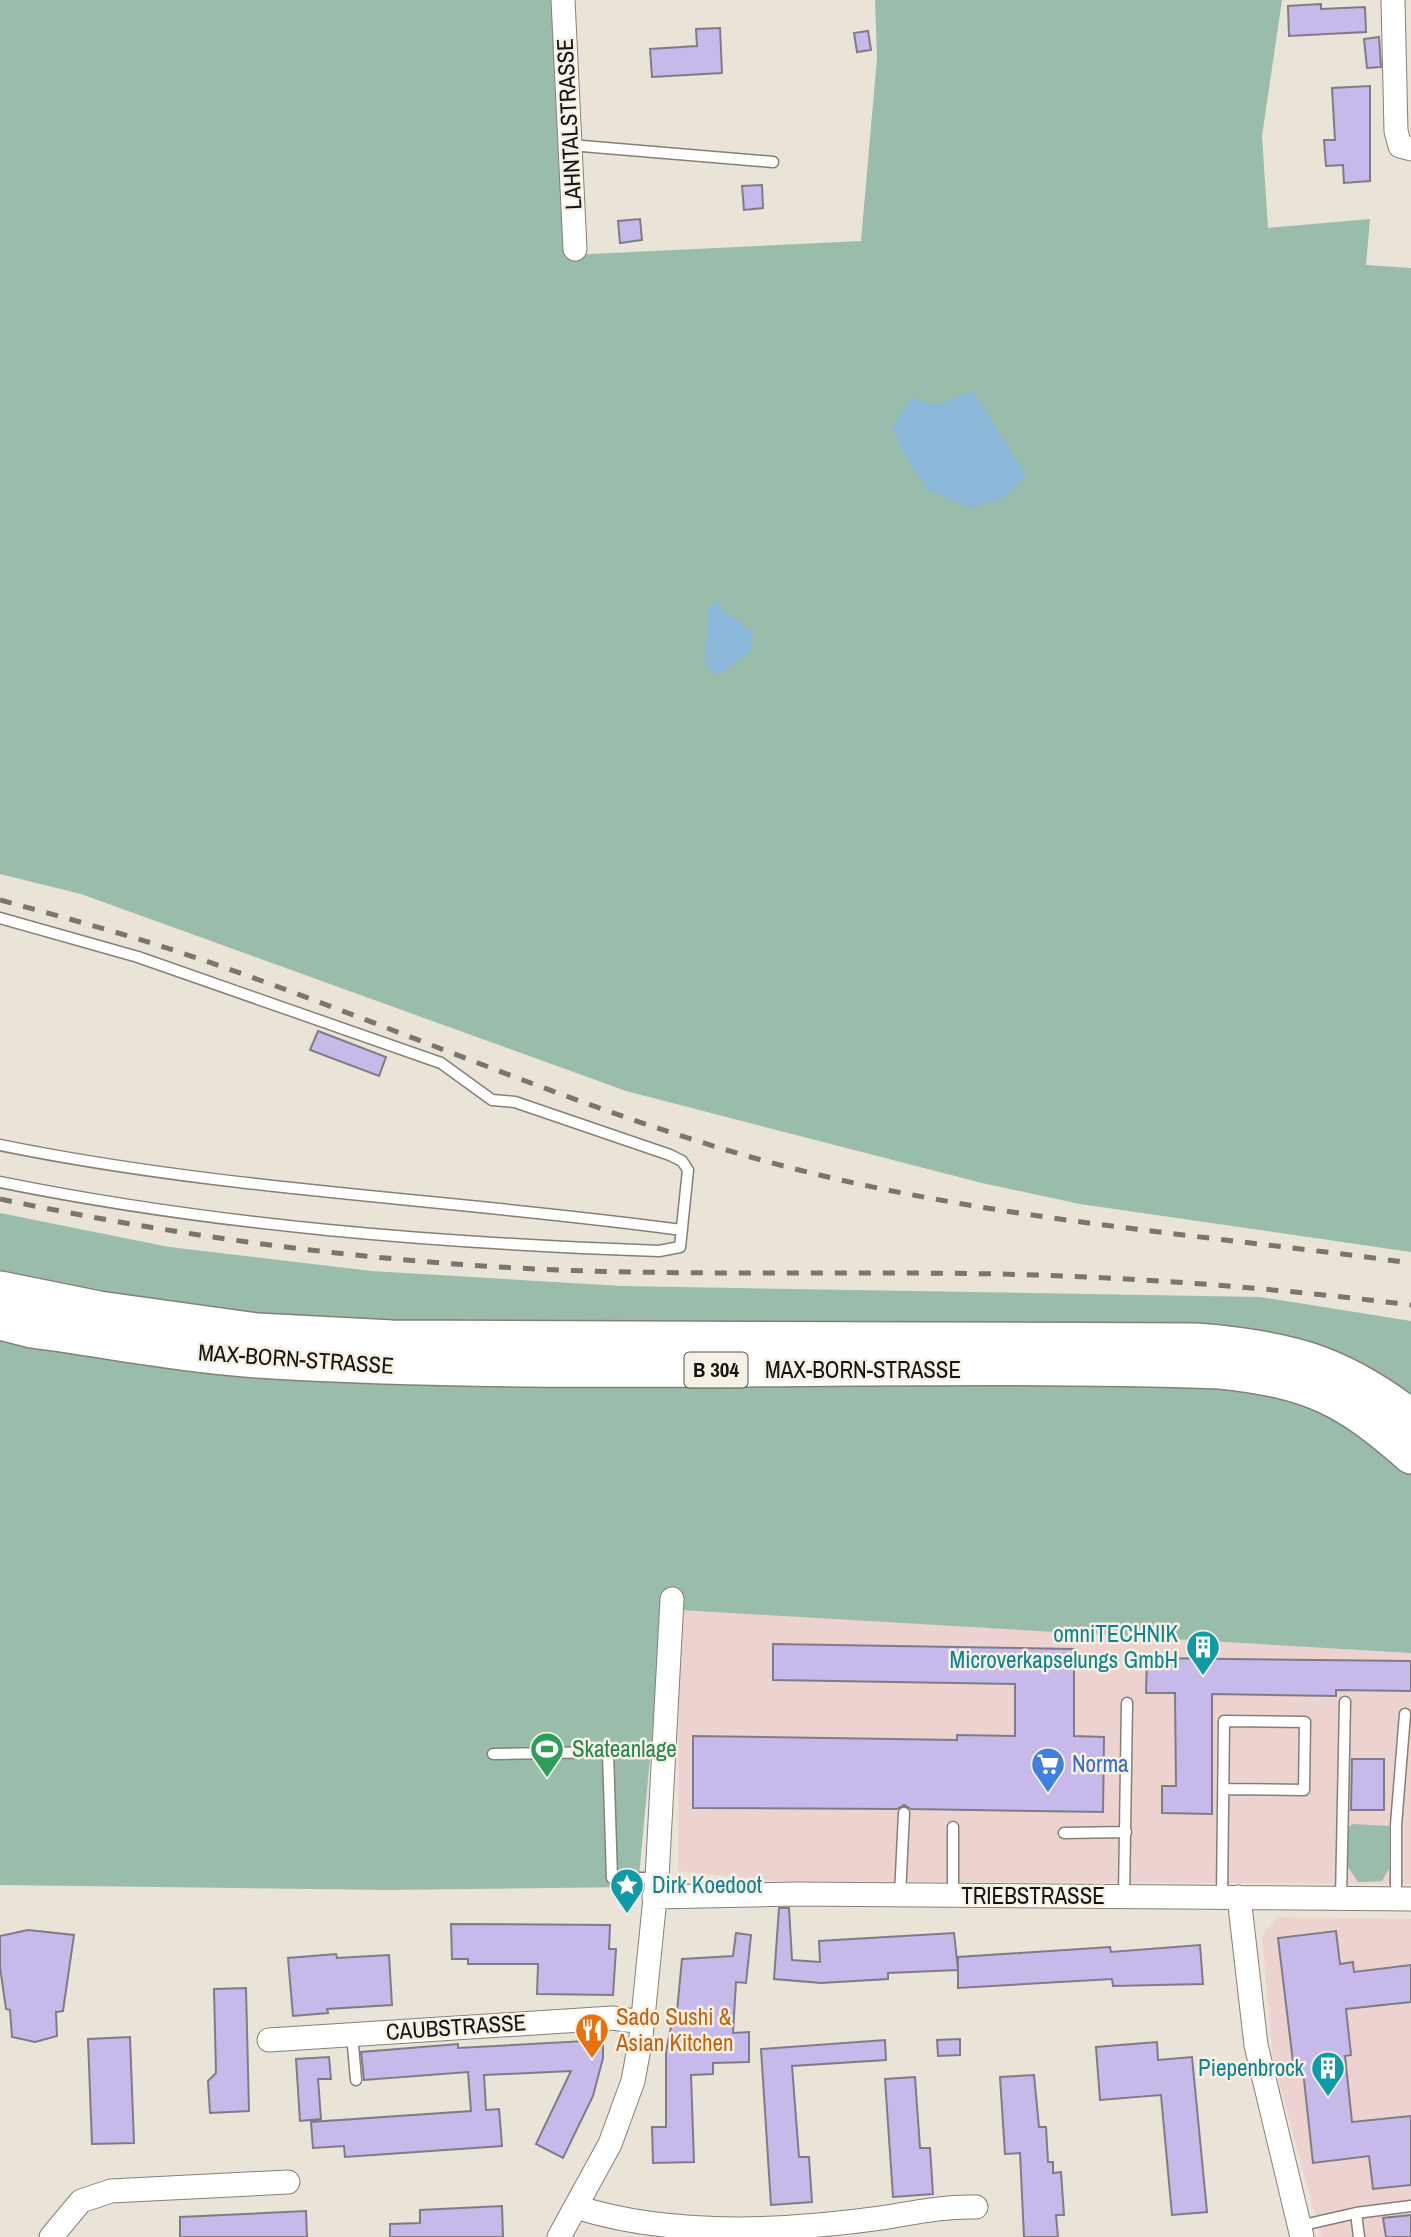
<svg xmlns="http://www.w3.org/2000/svg" width="1411" height="2237" viewBox="0 0 1411 2237" font-family="'Archivo Narrow',sans-serif">
	<rect width="100%" height="100%" fill="#e9e3d8"/>
	<path fill="#edd3cf" d="M 679,1609 L 1411,1653 L 1411,1884 L 775,1881 L 678,1871 Z
		M 1278,1917 L 1411,1919 L 1411,2237 L 1321,2237 L 1273,2060 L 1262,1936 Z"/>
	<path fill="#99bdaa" d="M 0,0 L 558,0 L 569,255 L 861,241 L 877,58 L 875,0 L 1282,0 L 1262,136 L 1268,228 L 1370,219 L 1366,265 L 1411,268 L 1411,1252 L 1080,1204 L 982,1183 L 626,1091 L 81,894 L 0,874 Z
		M 0,1213 L 169,1247 L 371,1271 L 621,1286 L 1260,1297 L 1411,1321 L 1411,1653 L 664,1609 L 638,1887 L 388,1890 L 0,1885 Z
		M 1352,1824 L 1389,1826 L 1389,1869 L 1382,1881 L 1358,1882 L 1348,1867 L 1347,1829 Z"/>
	<path fill="#8bb8d9" d="M 973,391 L 1026,475 L 1005,498 L 970,508 L 929,491 L 907,459 L 892,428 L 912,397 L 933,406 Z
		M 719,600 L 722,609 L 753,632 L 751,649 L 729,669 L 716,675 L 705,663 L 709,608 Z"/>
	<path fill="#c7baea" stroke="#7f7c87" stroke-width="2" d="M 1321,4 L 1321,9 L 1365,7 L 1366,32 L 1289,36 L 1288,6 Z
		M 720,28 L 722,73 L 652,77 L 650,49 L 697,46 L 696,29 Z
		M 868,31 L 871,50 L 857,52 L 854,33 Z
		M 1379,37 L 1381,67 L 1367,68 L 1364,39 Z
		M 1370,86 L 1370,181 L 1344,183 L 1343,165 L 1326,166 L 1324,140 L 1335,140 L 1332,88 Z
		M 762,185 L 763,208 L 744,210 L 742,186 Z
		M 640,219 L 642,240 L 620,243 L 618,221 Z
		M 318,1031 L 386,1057 L 379,1076 L 310,1050 Z
		M 773,1644 L 1074,1649 L 1074,1736 L 1104,1737 L 1103,1812 L 911,1809 L 904,1805 L 897,1809 L 693,1808 L 693,1736 L 957,1740 L 957,1735 L 1015,1736 L 1015,1684 L 773,1680 Z
		M 1147,1658 L 1411,1661 L 1411,1691 L 1336,1690 L 1336,1696 L 1212,1694 L 1212,1814 L 1162,1813 L 1162,1786 L 1176,1786 L 1175,1693 L 1146,1693 Z
		M 1352,1759 L 1384,1759 L 1384,1810 L 1351,1810 Z
		M 779,1908 L 789,1908 L 792,1960 L 820,1962 L 819,1941 L 954,1933 L 958,1969 L 958,1957 L 1110,1947 L 1111,1952 L 1200,1945 L 1203,1984 L 1113,1986 L 1112,1979 L 958,1988 L 958,1970 L 888,1973 L 888,1979 L 821,1983 L 774,1979 Z
		M 451,1924 L 610,1925 L 609,1949 L 616,1949 L 613,1995 L 537,1994 L 538,1964 L 468,1964 L 468,1959 L 452,1959 Z
		M 28,1930 L 74,1935 L 63,2011 L 56,2012 L 57,2036 L 35,2042 L 12,2037 L 10,2010 L 6,2009 L 0,1967 L 0,1936 Z
		M 1336,1931 L 1340,1964 L 1353,1962 L 1354,1972 L 1411,1965 L 1411,2002 L 1346,2009 L 1351,2055 L 1345,2056 L 1352,2122 L 1411,2116 L 1411,2185 L 1373,2189 L 1369,2156 L 1313,2163 L 1302,2061 L 1293,2062 L 1278,1938 Z
		M 736,1933 L 751,1935 L 746,1983 L 736,1982 L 733,2033 L 749,2032 L 749,2062 L 713,2063 L 713,2074 L 691,2075 L 694,2162 L 653,2163 L 652,2127 L 666,2127 L 666,2052 L 672,2022 L 676,2022 L 682,1959 L 733,1956 Z
		M 336,1954 L 337,1958 L 389,1955 L 392,2005 L 327,2009 L 328,2013 L 293,2016 L 288,1958 Z
		M 246,1988 L 249,2111 L 210,2113 L 208,2081 L 216,2073 L 214,1989 Z
		M 130,2037 L 134,2143 L 92,2144 L 88,2039 Z
		M 960,2039 L 960,2055 L 938,2056 L 937,2040 Z
		M 603,2040 L 603,2058 L 593,2096 L 563,2158 L 536,2144 L 571,2071 L 484,2075 L 486,2110 L 499,2109 L 502,2146 L 345,2157 L 344,2146 L 313,2148 L 311,2122 L 471,2111 L 468,2072 L 364,2080 L 361,2052 L 458,2044 L 458,2048 Z
		M 885,2040 L 886,2060 L 792,2066 L 799,2157 L 809,2157 L 812,2202 L 771,2205 L 761,2049 Z
		M 1157,2042 L 1158,2060 L 1192,2057 L 1207,2212 L 1172,2215 L 1161,2095 L 1100,2100 L 1096,2047 Z
		M 329,2057 L 331,2079 L 318,2079 L 321,2119 L 300,2121 L 296,2059 Z
		M 1034,2075 L 1039,2127 L 1046,2127 L 1048,2162 L 1053,2162 L 1053,2173 L 1061,2172 L 1064,2215 L 1056,2215 L 1058,2237 L 1024,2237 L 1020,2153 L 1005,2154 L 1000,2077 Z
		M 915,2077 L 920,2148 L 930,2148 L 933,2194 L 893,2197 L 885,2079 Z
		M 502,2206 L 503,2237 L 390,2237 L 390,2224 L 420,2223 L 420,2210 Z
		M 306,2211 L 307,2237 L 180,2237 L 180,2217 Z
		M 1411,2215 L 1411,2237 L 1386,2237 L 1383,2218 Z"/>
	<g fill="none" stroke-linecap="round" stroke-linejoin="round">
		<g stroke="#858076" stroke-width="13">
			<path id="lane" d="M 570,145 L 773,162
				M 0,918 L 138,957 L 441,1063 L 492,1100 L 515,1102 L 670,1155 L 682,1161 L 688,1170 L 680,1247 L 659,1251 C 438,1243 217,1226 0,1182
				M 0,1145 C 225,1191 454,1199 682,1230
				M 493,1754 L 608,1752 L 612,1878 L 657,1878
				M 1064,1833 L 1126,1832
				M 900,1895 L 904,1813
				M 953,1896 L 953,1827
				M 1124,1896 L 1127,1703
				M 1222,1897 L 1224,1721 L 1305,1722 L 1304,1790 L 1224,1789
				M 1341,1898 L 1345,1702
				M 1396,1899 L 1396,1825 L 1405,1714
				M 352,2034 L 356,2080
				M 1356,2213 L 1411,2206
				M 1299,2226 L 1356,2213 L 1359,2237"/>
		</g>
		<g stroke="#858076" stroke-width="25">
			<path id="street" d="M 563,0 L 575,249
				M 1393,0 L 1396,131 L 1400,146 L 1411,149
				M 654,1897 L 795,1894 L 1411,1899
				M 1239,1897 L 1256,2045 L 1302,2237
				M 269,2040 L 612,2018 L 643,2022
				M 576,2207 C 670,2237 781,2232 881,2218 C 912,2213 944,2206 976,2207
				M 51,2237 L 81,2201 L 111,2191 L 288,2182
				M 559,2237 L 610,2144 L 633,2081 L 641,2037 L 657,1878 L 672,1599"/>
		</g>
		<g stroke="#858076" stroke-width="38">
			<path id="primary" d="M 0,1289 L 99,1309 L 257,1331 L 392,1338 L 1196,1341 C 1285,1348 1339,1361 1411,1417
				M 0,1322 L 32,1330 C 107,1340 183,1355 258,1360 C 579,1380 900,1360 1221,1371 C 1310,1381 1344,1397 1411,1456"/>
		</g>
		<use href="#lane" stroke="#fff" stroke-width="10"/>
		<use href="#street" stroke="#fff" stroke-width="23"/>
		<use href="#primary" stroke="#fff" stroke-width="35"/>
		<path stroke="#7a766f" stroke-width="5" stroke-dasharray="12 12" stroke-linecap="butt" d="M 0,900 C 59,916 118,932 176,951 C 363,1013 542,1095 730,1151 C 950,1217 1184,1232 1411,1263
			M 0,1199 C 177,1236 355,1260 536,1269 C 690,1276 845,1271 999,1274 C 1137,1277 1275,1288 1411,1305"/>
	</g>
	<defs>
		<g id="building-pin" transform="scale(1.75)"><path d="M0 17L-7.5 6A9.5 9.5 0 1 1 7.5 6Z" fill="#0f9aa8" stroke="#f6f0e5"/><path d="M-4-6H4V6H1V3H-1V6H-4ZM-2.5-4.3h1.7v1.8h-1.7ZM.8-4.3h1.7v1.8H.8ZM-2.5-1h1.7V.8h-1.7ZM.8-1h1.7V.8H.8Z" fill="#fff"/></g>
		<g id="stadium-pin" transform="scale(1.75)"><path d="M0 17L-7.5 6A9.5 9.5 0 1 1 7.5 6Z" fill="#2e9e5b" stroke="#f6f0e5"/><path d="M0-5a6.5 5 0 1 0 0 10a6.5 5 0 1 0 0-10ZM-3.5-1.8h7v3.6h-7Z" fill="#fff"/></g>
		<g id="supermarket-pin" transform="scale(1.75)"><path d="M0 17L-7.5 6A9.5 9.5 0 1 1 7.5 6Z" fill="#3f7fe0" stroke="#f6f0e5"/><path d="M-6-5.5h2.5l.6 2H6L4.5 2H-2.5L-4.4-4H-6ZM-1.5 3.2a1.3 1.3 0 1 0 .1 0ZM3 3.2a1.3 1.3 0 1 0 .1 0Z" fill="#fff"/></g>
		<g id="sight-pin" transform="scale(1.75)"><path d="M0 17L-7.5 6A9.5 9.5 0 1 1 7.5 6Z" fill="#0f9aa8" stroke="#f6f0e5"/><path d="M0-6L1.8-2.2L6-1.7L2.9 1.2L3.7 5.4L0 3.3L-3.7 5.4L-2.9 1.2L-6-1.7L-1.8-2.2Z" fill="#fff"/></g>
		<g id="restaurant-pin" transform="scale(1.75)"><path d="M0 17L-7.5 6A9.5 9.5 0 1 1 7.5 6Z" fill="#e8710a" stroke="#f6f0e5"/><path d="M-5-6h1v4h1v-4h1v4h1v-4h1v5L-1.5 .5V6h-2V.5L-5-1ZM5-6V6H3V1.5H1.5Q1.5-4 5-6Z" fill="#fff"/></g>
	</defs>
	<g fill-rule="evenodd">
		<use href="#building-pin" x="1203" y="1647"/>
		<use href="#stadium-pin" x="547" y="1749"/>
		<use href="#supermarket-pin" x="1048" y="1764"/>
		<use href="#sight-pin" x="627" y="1885"/>
		<use href="#restaurant-pin" x="592" y="2030"/>
		<use href="#building-pin" x="1328" y="2068"/>
	</g>
	<g text-anchor="middle" stroke-width="5" stroke-linejoin="round" paint-order="stroke">
		<rect fill="#f6f0e5" stroke="#595650" stroke-width="2" x="684.5" y="1352.5" width="63" height="35" rx="5"/>
		<g font-size="21" font-weight="bold" fill="#161410">
			<text x="716" y="1377">B 304</text>
		</g>
		<g font-size="23" fill="#161410" stroke="#f6f0e5">
			<text transform="translate(569 124) rotate(-93)" y="8">LAHNTALSTRASSE</text>
			<text transform="translate(296 1359) rotate(4)" y="8">MAX-BORN-STRASSE</text>
			<text x="863" y="1378">MAX-BORN-STRASSE</text>
			<text x="1033" y="1904">TRIEBSTRASSE</text>
			<text transform="translate(456 2027) rotate(-4)" y="8">CAUBSTRASSE</text>
		</g>
		<g font-size="23" fill="#0d838f" stroke="#f6f0e5" text-anchor="end">
			<text x="1178" y="1642">omniTECHNIK<tspan x="1178" dy="26">Microverkapselungs GmbH</tspan></text>
			<text x="652" y="1893" text-anchor="start">Dirk Koedoot</text>
			<text x="1304" y="2076">Piepenbrock</text>
		</g>
		<g font-size="23" fill="#27864d" stroke="#f6f0e5" text-anchor="start">
			<text x="572" y="1757">Skateanlage</text>
		</g>
		<g font-size="23" fill="#366cbe" stroke="#f6f0e5" text-anchor="start">
			<text x="1072" y="1772">Norma</text>
		</g>
		<g font-size="23" fill="#c56008" stroke="#f6f0e5" text-anchor="start">
			<text x="616" y="2025">Sado Sushi &amp;<tspan x="616" dy="26">Asian Kitchen</tspan></text>
		</g>
	</g>
</svg>
